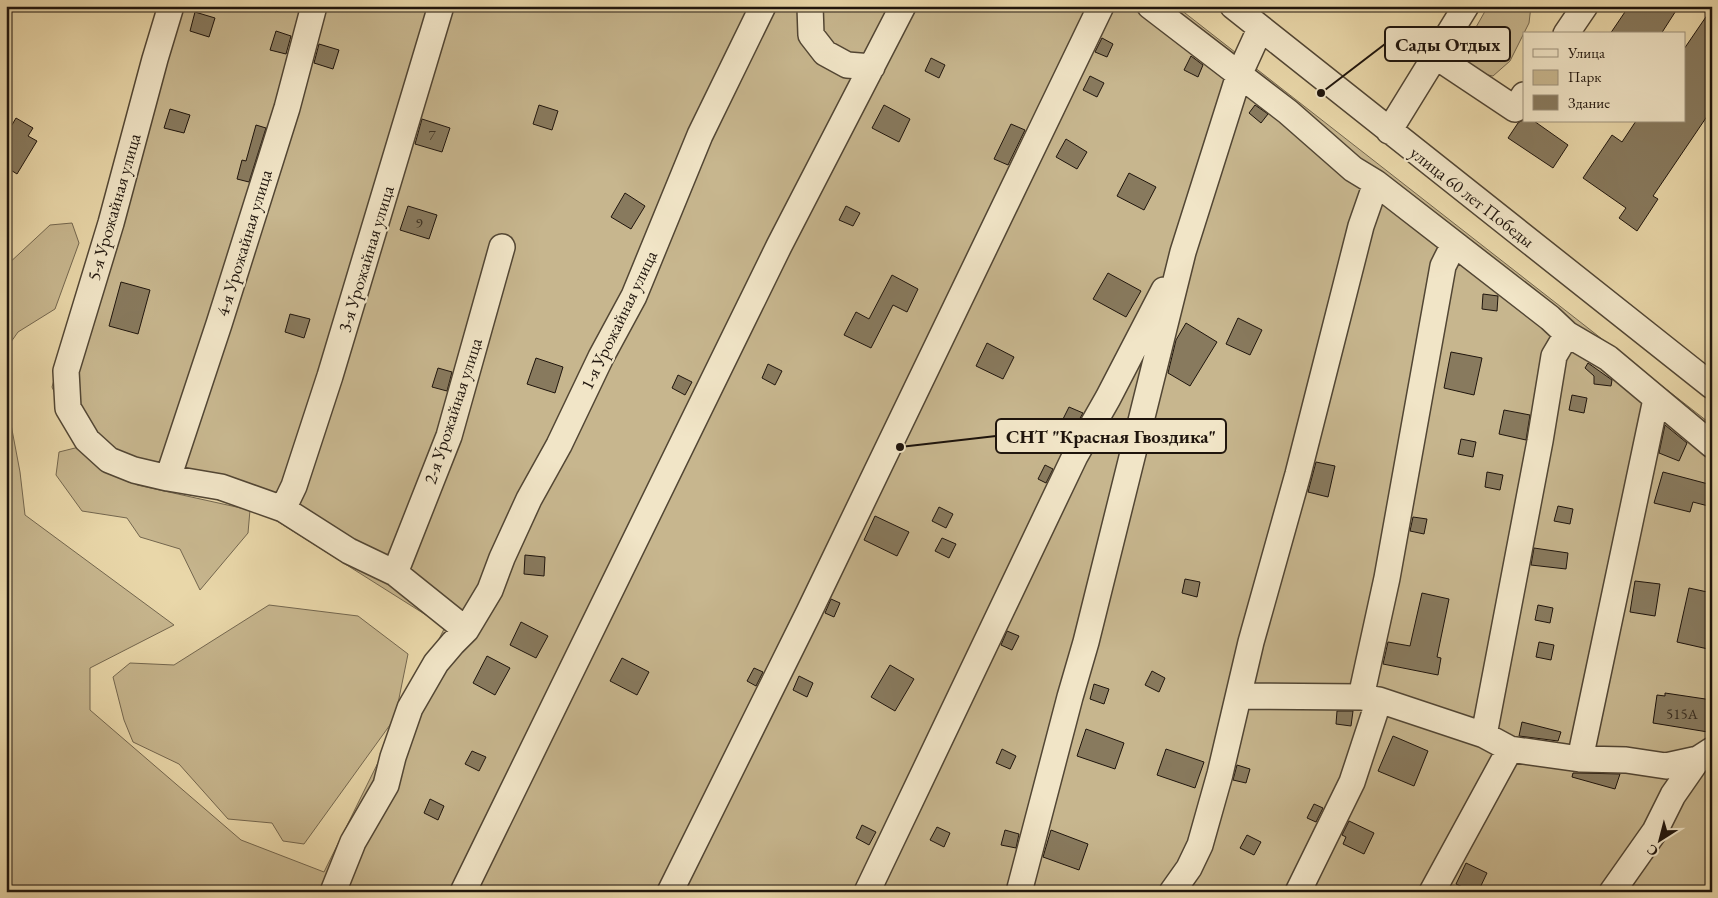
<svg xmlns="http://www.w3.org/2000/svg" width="1718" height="898" viewBox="0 0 1718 898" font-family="'EB Garamond',serif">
	<rect width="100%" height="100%" fill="#e9d7a9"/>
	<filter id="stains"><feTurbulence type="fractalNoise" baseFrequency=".004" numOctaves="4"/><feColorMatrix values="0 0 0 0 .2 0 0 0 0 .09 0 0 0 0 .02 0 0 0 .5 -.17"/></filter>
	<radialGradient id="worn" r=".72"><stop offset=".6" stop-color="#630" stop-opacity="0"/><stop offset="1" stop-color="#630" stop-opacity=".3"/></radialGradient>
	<path fill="#c7b68e" stroke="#73664e" d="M 158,6 L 1176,6 L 1712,425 L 1712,885 L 1707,892 L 6,892 L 6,398 L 20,472 L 25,515 L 174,625 L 90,668 L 90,710 L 241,840 L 324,872 L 445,627 L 250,504 L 72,432 L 52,387 Z
		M 1488,6 L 1531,6 L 1529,23 L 1510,61 L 1493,76 L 1478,73 L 1458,59 Z
		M 72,223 L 79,243 L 55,309 L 18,332 L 6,349 L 6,266 L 50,225 Z
		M 79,447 L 137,485 L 250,510 L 248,533 L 200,590 L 180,549 L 140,537 L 127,518 L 82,511 L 56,475 L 59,452 Z
		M 269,605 L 358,616 L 408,654 L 395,718 L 304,844 L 283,841 L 272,823 L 228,819 L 179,764 L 133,742 L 124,720 L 113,677 L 130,663 L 174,665 Z"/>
	<path fill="#887a5e" stroke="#1f150d" d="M 1629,6 L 1679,6 L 1661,34 L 1610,34 Z
		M 1712,8 L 1712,109 L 1653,196 L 1658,199 L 1637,231 L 1619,218 L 1626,208 L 1583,178 L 1612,135 L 1622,142 L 1636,121 L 1684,121 L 1684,49 Z
		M 195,12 L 215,18 L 209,37 L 190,31 Z
		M 276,31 L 291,36 L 286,54 L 270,50 Z
		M 1102,38 L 1113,44 L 1107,57 L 1095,52 Z
		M 319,44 L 339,50 L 333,69 L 314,63 Z
		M 1191,56 L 1203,65 L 1198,77 L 1184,70 Z
		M 931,58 L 945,65 L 939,78 L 925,71 Z
		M 1090,76 L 1104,83 L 1097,97 L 1083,90 Z
		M 539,105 L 558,111 L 552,130 L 533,124 Z
		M 884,105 L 910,119 L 899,142 L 872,128 Z
		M 1255,105 L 1268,114 L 1261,123 L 1249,113 Z
		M 170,109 L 190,115 L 184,133 L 164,128 Z
		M 16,118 L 33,128 L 28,136 L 37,141 L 17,174 L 6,167 L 6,135 Z
		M 422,119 L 450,128 L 442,152 L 415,144 Z
		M 1524,119 L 1524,121 L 1534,121 L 1568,145 L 1553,168 L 1508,138 L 1518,123 Z
		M 1011,124 L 1025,130 L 1008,165 L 994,159 Z
		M 256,125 L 266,128 L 249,182 L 237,179 L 242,160 L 246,161 Z
		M 1066,139 L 1087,152 L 1077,169 L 1056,157 Z
		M 1129,173 L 1156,187 L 1144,210 L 1117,196 Z
		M 625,193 L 645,206 L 631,229 L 611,217 Z
		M 408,206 L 437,215 L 429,239 L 400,230 Z
		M 846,206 L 860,213 L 853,226 L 839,220 Z
		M 1108,273 L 1141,291 L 1126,317 L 1093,299 Z
		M 892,275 L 918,289 L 907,312 L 893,305 L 871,348 L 844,335 L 856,312 L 869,319 Z
		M 121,282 L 150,290 L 138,334 L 109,326 Z
		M 1483,294 L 1498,296 L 1497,311 L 1482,309 Z
		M 290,314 L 310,319 L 304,338 L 285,332 Z
		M 1238,318 L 1262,330 L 1250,355 L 1226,344 Z
		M 1186,323 L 1217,342 L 1190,386 L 1168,373 L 1176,340 Z
		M 987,343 L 1014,357 L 1003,379 L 976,366 Z
		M 1451,352 L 1482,358 L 1474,395 L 1444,388 Z
		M 536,358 L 563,367 L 555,393 L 527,384 Z
		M 1588,363 L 1612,380 L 1611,386 L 1594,384 L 1594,376 L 1585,368 Z
		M 768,364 L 782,371 L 775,385 L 762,378 Z
		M 438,368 L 452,372 L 447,391 L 432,387 Z
		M 678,375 L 692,382 L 685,395 L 672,388 Z
		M 1572,395 L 1587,398 L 1584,413 L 1569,410 Z
		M 1069,407 L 1083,413 L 1075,427 L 1062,421 Z
		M 1504,410 L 1530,415 L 1526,440 L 1499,434 Z
		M 1665,425 L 1687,443 L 1679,461 L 1659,453 Z
		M 1461,439 L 1476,442 L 1473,457 L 1458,454 Z
		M 1316,462 L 1335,466 L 1328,497 L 1308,492 Z
		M 1045,465 L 1053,469 L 1046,483 L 1038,479 Z
		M 1487,472 L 1503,475 L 1500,490 L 1485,487 Z
		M 1663,472 L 1712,485 L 1712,507 L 1693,502 L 1690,512 L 1654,503 Z
		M 1558,506 L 1573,509 L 1570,524 L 1554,521 Z
		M 939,507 L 953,514 L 946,528 L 932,521 Z
		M 875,516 L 909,532 L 897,556 L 864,540 Z
		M 1413,517 L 1427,519 L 1424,534 L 1410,531 Z
		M 942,538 L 956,544 L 949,558 L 935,551 Z
		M 1534,548 L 1568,553 L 1566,569 L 1531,565 Z
		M 525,555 L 545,557 L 544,576 L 524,574 Z
		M 1185,579 L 1200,582 L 1197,597 L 1182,593 Z
		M 1635,581 L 1660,584 L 1655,616 L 1630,612 Z
		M 1689,588 L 1712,593 L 1712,634 L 1708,649 L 1677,642 Z
		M 1422,593 L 1449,599 L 1437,657 L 1441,658 L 1438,675 L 1383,664 L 1388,642 L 1410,646 Z
		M 831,599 L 840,603 L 834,617 L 825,613 Z
		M 1538,605 L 1553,608 L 1550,623 L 1535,620 Z
		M 521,622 L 548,636 L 536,658 L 510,645 Z
		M 1007,631 L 1019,636 L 1012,650 L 1001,645 Z
		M 1539,642 L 1554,645 L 1551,660 L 1536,657 Z
		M 487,656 L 510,668 L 495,695 L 473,683 Z
		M 622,658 L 649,672 L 637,695 L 610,681 Z
		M 890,665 L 914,679 L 895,711 L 871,697 Z
		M 754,668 L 763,672 L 756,686 L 747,681 Z
		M 1152,671 L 1165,678 L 1159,692 L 1145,685 Z
		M 799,676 L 813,683 L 807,697 L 793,690 Z
		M 1094,684 L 1109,689 L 1104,704 L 1090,699 Z
		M 1665,693 L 1712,700 L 1708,732 L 1653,723 L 1657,695 L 1665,696 Z
		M 1337,711 L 1353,711 L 1351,726 L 1336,724 Z
		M 1522,722 L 1561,732 L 1558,741 L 1519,736 Z
		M 1086,729 L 1124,743 L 1115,769 L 1077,756 Z
		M 1393,736 L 1428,751 L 1414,786 L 1378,771 Z
		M 1002,749 L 1016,756 L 1010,769 L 996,763 Z
		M 1166,749 L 1204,762 L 1195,788 L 1157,775 Z
		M 472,751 L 486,757 L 479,771 L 465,764 Z
		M 1237,765 L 1250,769 L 1246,783 L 1233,780 Z
		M 1573,773 L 1580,773 L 1620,774 L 1615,789 L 1572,777 Z
		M 430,799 L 444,806 L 438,820 L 424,813 Z
		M 1314,804 L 1323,808 L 1316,822 L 1307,818 Z
		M 1349,821 L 1374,833 L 1364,854 L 1343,844 L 1346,837 L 1342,835 Z
		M 862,825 L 876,832 L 869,845 L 856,838 Z
		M 937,827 L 950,833 L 944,847 L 930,840 Z
		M 1005,830 L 1019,834 L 1016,848 L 1001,845 Z
		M 1051,830 L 1088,844 L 1079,870 L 1043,857 Z
		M 1247,835 L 1261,842 L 1254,855 L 1240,848 Z
		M 1466,863 L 1487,873 L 1478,892 L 1473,892 L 1456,884 Z"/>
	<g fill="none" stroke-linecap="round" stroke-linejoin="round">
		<g stroke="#524634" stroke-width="28">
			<path id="minor" d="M 171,6 L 155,59 L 111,223 L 66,371 L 68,408 L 87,440 L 109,460 L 134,470 L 168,478 L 221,487 L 283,509 L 349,551 L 395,573 L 466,630
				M 810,6 L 811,35 L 825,53 L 847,65 L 872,67
				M 1150,6 L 1288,112 L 1353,169 L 1376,183 L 1550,318 L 1567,334 L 1608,358 L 1712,445
				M 1233,6 L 1712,386
				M 1566,34 L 1585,6
				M 1434,55 L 1515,109 L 1524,95
				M 1389,131 L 1466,6
				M 168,478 L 219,324 L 287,108 L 314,6
				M 283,509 L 294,486 L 330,376 L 441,6
				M 395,573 L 449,436 L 502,247
				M 1239,696 L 1361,697 L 1379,700 L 1484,735 L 1510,749 L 1580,759 L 1626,760 L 1666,766 L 1698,759 L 1712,750
				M 1361,697 L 1387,578 L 1443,266 L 1454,244
				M 1484,735 L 1540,441 L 1554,356 L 1567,334
				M 1580,759 L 1656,399
				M 333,892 L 353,842 L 386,785 L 393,757 L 410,708 L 436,663 L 453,643 L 466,630 L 490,590 L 502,558 L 529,499 L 559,445 L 601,357 L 634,296 L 700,135 L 763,6
				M 463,892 L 779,246 L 903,6
				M 670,892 L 809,612 L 1101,6
				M 867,892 L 1075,456 L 1108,398 L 1164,290
				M 1019,892 L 1070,697 L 1086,642 L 1183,252 L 1239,75 L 1260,29
				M 1172,892 L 1189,868 L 1200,845 L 1220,774 L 1251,642 L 1298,474 L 1361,226 L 1376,183
				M 1298,892 L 1352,782 L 1379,700
				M 1432,892 L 1510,749
				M 1612,892 L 1655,831 L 1673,795 L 1698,759"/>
		</g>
		<use href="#minor" stroke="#f1e5c7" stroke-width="25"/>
	</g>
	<g text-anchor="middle" stroke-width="4.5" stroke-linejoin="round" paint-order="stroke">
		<g font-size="15" fill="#392e21">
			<text x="432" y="140">7</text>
			<text x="419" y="228">9</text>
			<text x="1682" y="719">515А</text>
		</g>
		<g font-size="18" fill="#1f150d" stroke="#f1e5c7">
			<text transform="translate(1472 197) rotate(38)" y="6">улица 60 лет Победы</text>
			<text transform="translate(114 207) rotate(-74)" y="6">5-я Урожайная улица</text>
			<text transform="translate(244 243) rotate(-73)" y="6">4-я Урожайная улица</text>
			<text transform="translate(366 259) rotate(-73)" y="6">3-я Урожайная улица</text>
			<text transform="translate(619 320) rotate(-64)" y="6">1-я Урожайная улица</text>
			<text transform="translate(453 411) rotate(-72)" y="6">2-я Урожайная улица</text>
		</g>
	</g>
	<path fill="none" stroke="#1f150d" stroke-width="2" d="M1321 93L1385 44M900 447L996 436"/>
	<g fill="#1f150d" stroke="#f1e5c7" stroke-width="2">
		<circle cx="1321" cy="93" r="5"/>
		<circle cx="900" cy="447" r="5"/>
	</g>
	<g fill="#f1e5c7" stroke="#1f150d" stroke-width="2">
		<rect x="1385" y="27" width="125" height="34" rx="5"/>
		<rect x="996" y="419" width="230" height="34" rx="5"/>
	</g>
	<g font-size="19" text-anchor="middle" font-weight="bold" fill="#1f150d">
		<text x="1448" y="51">Сады Отдых</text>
		<text x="1111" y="443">СНТ "Красная Гвоздика"</text>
	</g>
	<rect width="1718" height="898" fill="none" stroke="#e9d7a9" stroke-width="25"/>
	<rect x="8" y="8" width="1703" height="883" fill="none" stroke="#1f150d" stroke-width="2.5"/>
	<rect x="12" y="12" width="1693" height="873" fill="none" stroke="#1f150d"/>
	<rect x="1523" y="32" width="162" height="90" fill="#f1e5c7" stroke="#9d927d"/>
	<rect x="1533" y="49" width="25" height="8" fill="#f1e5c7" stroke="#9d927d"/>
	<text x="1568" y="58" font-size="15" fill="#1f150d">Улица</text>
	<rect x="1533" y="70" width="25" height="15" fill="#c7b68e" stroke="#9d927d"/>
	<text x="1568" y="82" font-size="15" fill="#1f150d">Парк</text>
	<rect x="1533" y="95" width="25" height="15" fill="#887a5e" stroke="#9d927d"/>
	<text x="1568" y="108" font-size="15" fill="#1f150d">Здание</text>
	<g transform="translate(1660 840) rotate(216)" stroke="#f1e5c7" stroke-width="4" paint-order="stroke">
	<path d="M0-4L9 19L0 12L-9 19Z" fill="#1f150d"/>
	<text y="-8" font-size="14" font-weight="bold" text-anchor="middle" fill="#1f150d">С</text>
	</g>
	<rect width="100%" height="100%" filter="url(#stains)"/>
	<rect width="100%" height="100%" fill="url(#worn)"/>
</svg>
